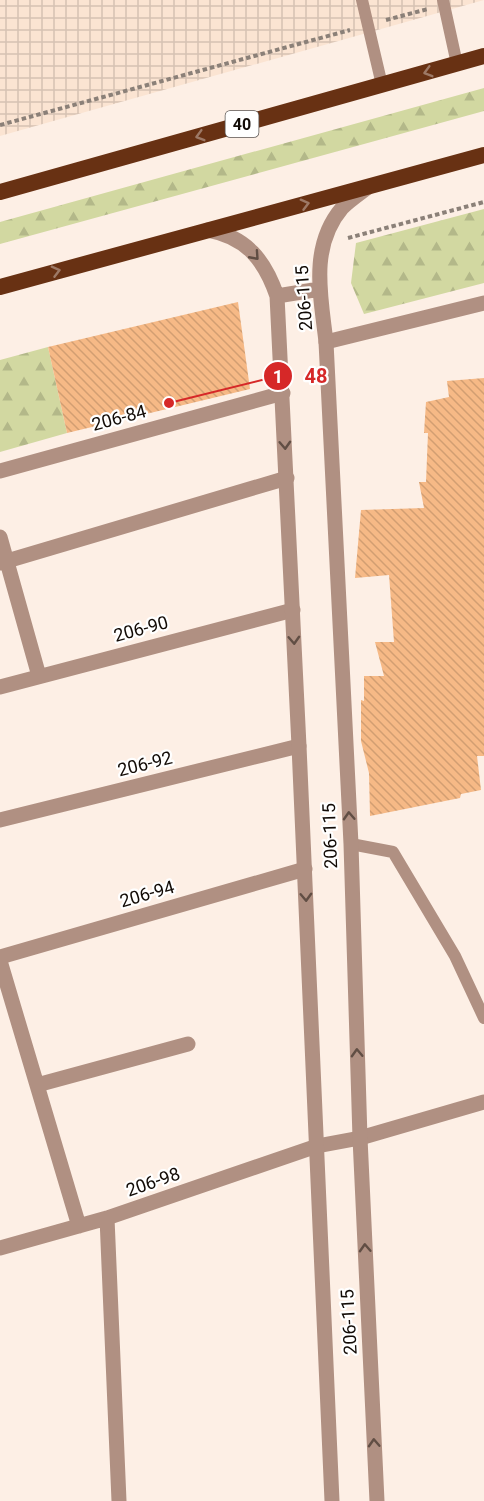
<svg xmlns="http://www.w3.org/2000/svg" width="484" height="1501" viewBox="0 0 484 1501" font-family="Roboto,sans-serif">
	<defs>
		<pattern id="industrial-grid" width="8" height="8" patternUnits="userSpaceOnUse" patternTransform="scale(1.5)"><rect width="8" height="8" fill="#fbe4d2"/><path d="M0 4h8M4 0v8" fill="none" stroke="#d6c2b3"/></pattern>
		<pattern id="forest-firs" width="22" height="20" patternUnits="userSpaceOnUse" patternTransform="scale(1.5)"><rect width="22" height="20" fill="#d2d8a1"/><path d="M5 1l3.5 6h-7zM16 11l3.5 6h-7z" fill="#b3b889"/></pattern>
		<pattern id="building-back-hatch" width="6" height="6" patternUnits="userSpaceOnUse" patternTransform="scale(1.5)"><rect width="6" height="6" fill="#f6b986"/><path d="M-1 5l2 2M0 0l6 6M5-1l2 2" fill="none" stroke="#d29e72"/></pattern>
	</defs>
	<rect width="100%" height="100%" fill="#fdefe5"/>
	<path fill="url(#industrial-grid)" d="M 0,0 L 484,0 L 0,136 Z"/>
	<path fill="url(#forest-firs)" d="M 484,88 L 484,111 L 0,244 L 0,222 Z
		M 484,209 L 484,283 L 364,314 L 351,283 L 356,243 Z
		M 48,347 L 67,433 L 0,452 L 0,360 Z"/>
	<path fill="url(#building-back-hatch)" d="M 238,302 L 250,389 L 67,433 L 48,347 Z
		M 484,378 L 484,756 L 477,756 L 481,790 L 461,794 L 460,798 L 370,816 L 369,773 L 361,741 L 361,700 L 364,701 L 364,676 L 384,676 L 375,642 L 394,642 L 389,575 L 355,578 L 361,510 L 424,508 L 419,482 L 426,482 L 428,433 L 424,433 L 426,402 L 449,397 L 447,381 Z"/>
	<g fill="none" stroke-linecap="round" stroke-linejoin="round">
		<path stroke="#8b8078" stroke-width="4" stroke-dasharray="4.5 3" stroke-linecap="butt" d="M 386,20 L 428,9
			M 0,125 L 350,30
			M 348,238 L 484,202"/>
		<path stroke="#b09082" stroke-width="12" d="M 362,0 L 382,85
			M 443,0 L 457,64
			M 351,844 L 393,852 L 455,956 L 484,1018"/>
		<path stroke="#b09082" stroke-width="15" d="M 326,342 L 484,303
			M 0,471 L 283,393
			M 0,537 L 39,676
			M 0,563 L 287,478
			M 0,687 L 293,610
			M 0,820 L 299,746
			M 0,957 L 305,869
			M 0,961 L 79,1226
			M 37,1085 L 188,1044
			M 107,1218 L 119,1501
			M 0,1248 L 107,1218 L 317,1146 L 360,1138 L 484,1102"/>
		<path stroke="#b09082" stroke-width="15" d="M 367,188 C 359,194 349,201 342,208 C 309,247 321,297 326,342 L 351,844 L 360,1138 L 377,1501
			M 208,230 C 247,237 265,261 277,296 L 299,746 L 332,1501
			M 277,296 L 320,289"/>
		<path stroke="#683113" stroke-width="16" d="M 0,192 L 484,56
			M 0,287 L 484,155"/>
	</g>
	<defs><path id="oneway-chevron" d="M-2-3.5L2.5 0L-2 3.5" fill="none" stroke-width="1.6" stroke-linecap="round" stroke-linejoin="round" transform="scale(1.5)"/></defs>
	<g stroke="#9d7966">
		<use href="#oneway-chevron" transform="translate(428 72) rotate(164)"/>
		<use href="#oneway-chevron" transform="translate(200 136) rotate(164)"/>
		<use href="#oneway-chevron" transform="translate(305 204) rotate(-15)"/>
		<use href="#oneway-chevron" transform="translate(56 271) rotate(-15)"/>
	</g>
	<g stroke="#614e44">
		<use href="#oneway-chevron" transform="translate(255 256) rotate(48)"/>
		<use href="#oneway-chevron" transform="translate(285 445) rotate(87)"/>
		<use href="#oneway-chevron" transform="translate(294 640) rotate(87)"/>
		<use href="#oneway-chevron" transform="translate(349 816) rotate(-93)"/>
		<use href="#oneway-chevron" transform="translate(306 897) rotate(88)"/>
		<use href="#oneway-chevron" transform="translate(357 1053) rotate(-92)"/>
		<use href="#oneway-chevron" transform="translate(365 1248) rotate(-93)"/>
		<use href="#oneway-chevron" transform="translate(374 1443) rotate(-93)"/>
	</g>
	<g text-anchor="middle" stroke-width="4.5" stroke-linejoin="round" paint-order="stroke">
		<rect fill="#fff" stroke="#595451" stroke-width="1.5" x="225.5" y="111" width="33" height="26" rx="4.5"/>
		<g font-size="16" font-weight="bold" fill="#120b06">
			<text x="242" y="130">40</text>
		</g>
		<g font-size="18" fill="#120b06" stroke="#fff">
			<text transform="translate(304 298) rotate(-94)" y="6">206-115</text>
			<text transform="translate(119 418) rotate(-15)" y="6">206-84</text>
			<text transform="translate(141 629) rotate(-15)" y="6">206-90</text>
			<text transform="translate(145 764) rotate(-14)" y="6">206-92</text>
			<text transform="translate(330 836) rotate(-92)" y="6">206-115</text>
			<text transform="translate(147 894) rotate(-16)" y="6">206-94</text>
			<text transform="translate(153 1182) rotate(-19)" y="6">206-98</text>
			<text transform="translate(349 1322) rotate(-93)" y="6">206-115</text>
		</g>
	</g>
	<path fill="none" stroke="#d62828" stroke-width="2" d="M169 403L278 376"/>
	<g fill="#d62828" stroke="#fff" stroke-width="2">
		<circle cx="169" cy="403" r="6"/>
		<circle cx="278" cy="376" r="15"/>
	</g>
	<g font-size="18" text-anchor="middle" font-weight="bold" fill="#fff">
		<text x="278" y="383">1</text>
	</g>
	<g font-size="20" text-anchor="middle" font-weight="bold" fill="#d62828" stroke="#fff" stroke-width="4.5" stroke-linejoin="round" paint-order="stroke">
		<text x="316" y="383">48</text>
	</g>
</svg>
